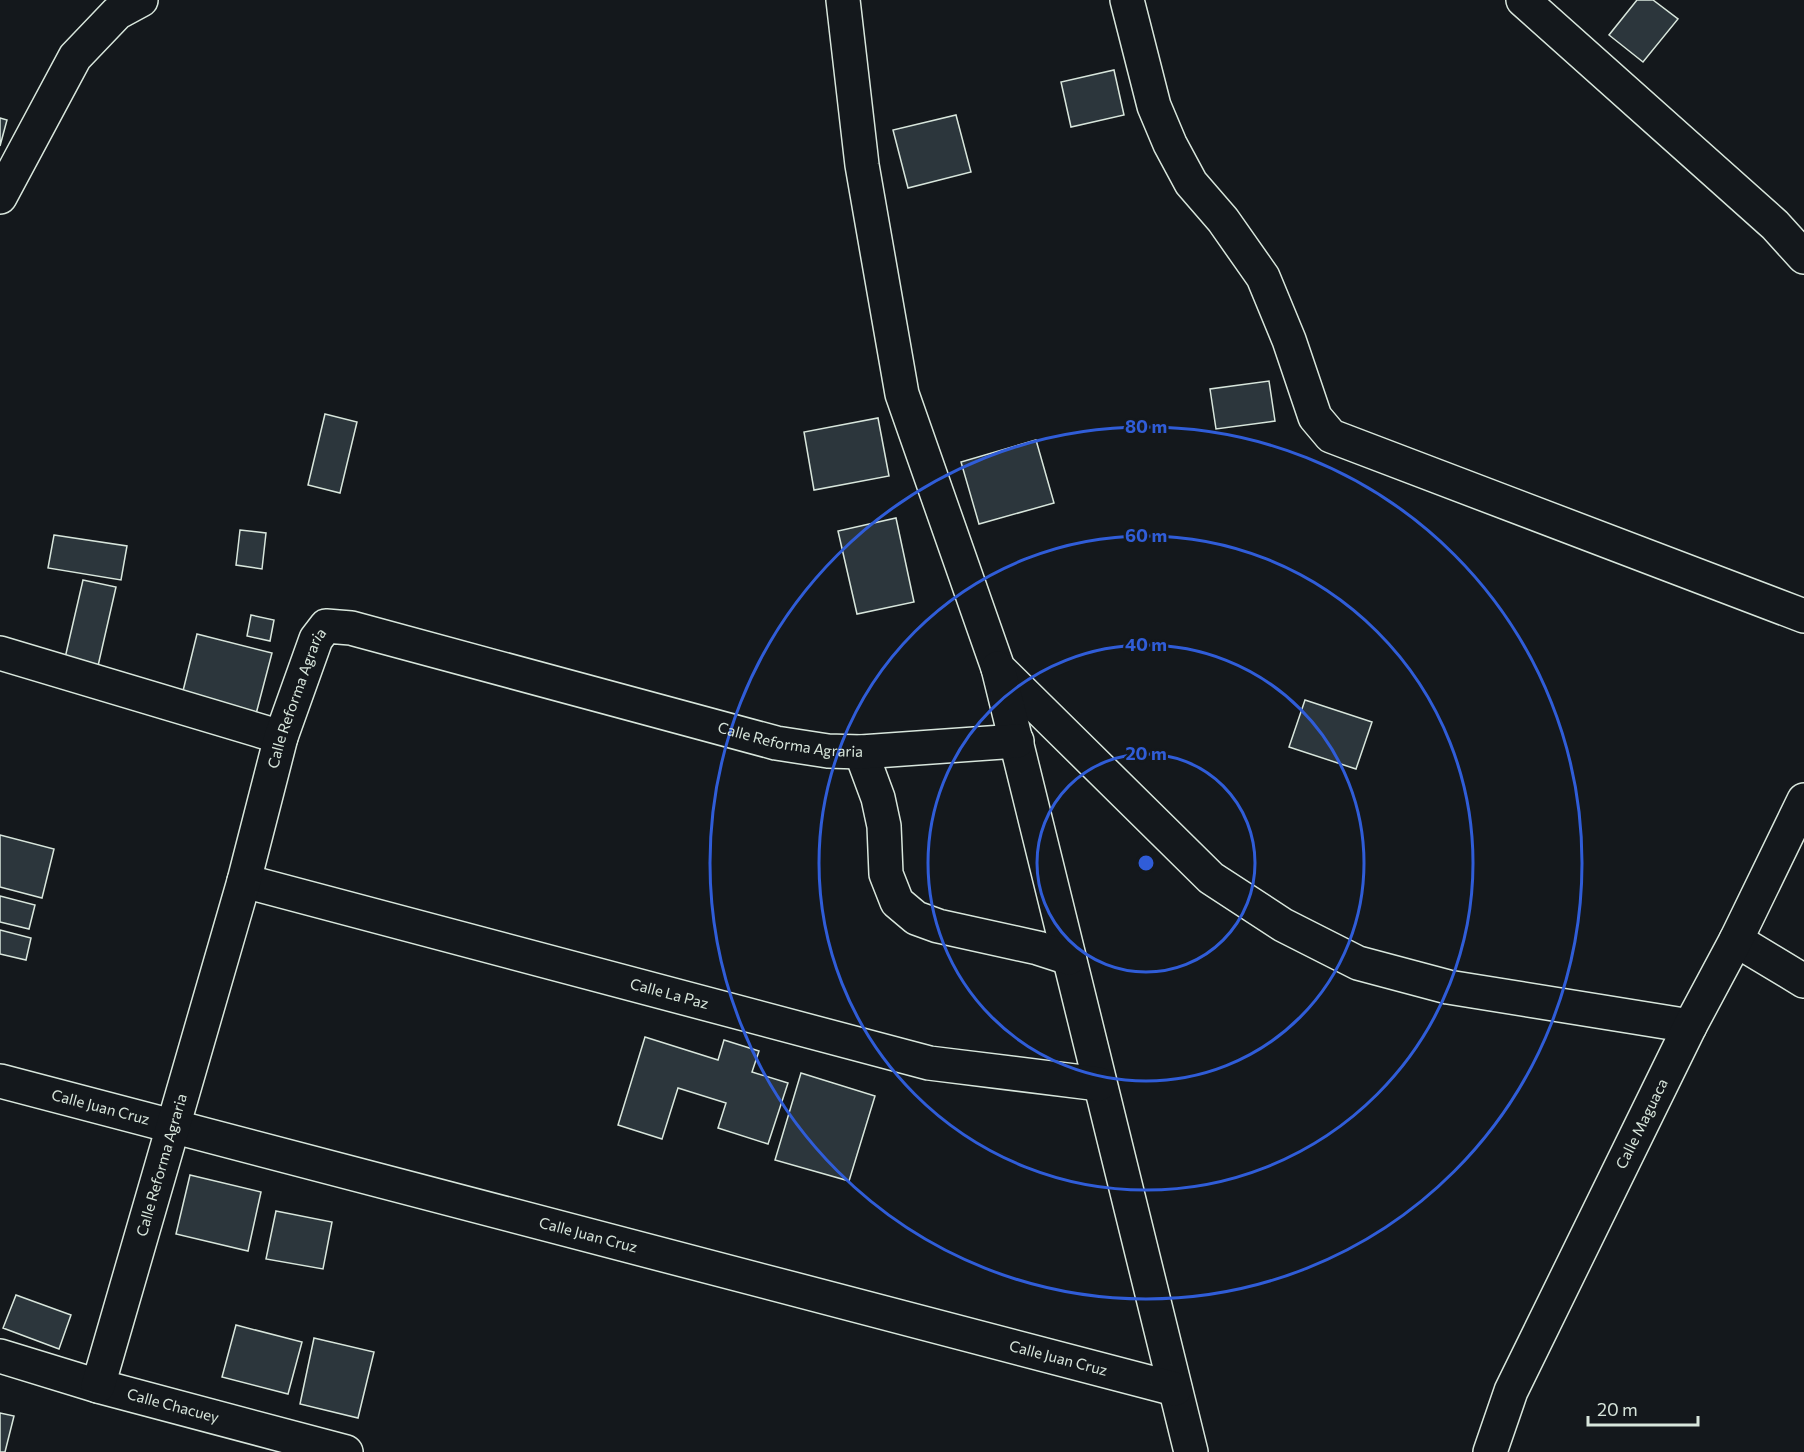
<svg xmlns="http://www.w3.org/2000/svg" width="1804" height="1452" viewBox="0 0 1804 1452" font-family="Commissioner,sans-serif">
	<rect width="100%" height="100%" fill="#14181c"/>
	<path fill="#2c363c" stroke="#d8e6dc" stroke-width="1.5" d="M 1637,0 L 1653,0 L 1678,19 L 1643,62 L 1609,35 Z
		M 1114,70 L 1124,115 L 1071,127 L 1061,82 Z
		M 956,115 L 971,172 L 908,188 L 893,130 Z
		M 0,118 L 7,120 L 0,146 Z
		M 1269,381 L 1275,421 L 1216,429 L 1210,389 Z
		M 325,414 L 357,422 L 340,493 L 308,485 Z
		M 878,418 L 889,476 L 814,490 L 804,432 Z
		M 1036,440 L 1054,503 L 979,524 L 961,462 Z
		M 896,518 L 914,602 L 857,614 L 838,531 Z
		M 240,530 L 266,533 L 262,569 L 236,565 Z
		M 54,535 L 127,546 L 121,580 L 48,568 Z
		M 83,580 L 116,587 L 98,666 L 65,658 Z
		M 251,615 L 274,620 L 270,641 L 247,636 Z
		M 197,634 L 272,653 L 256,714 L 182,695 Z
		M 1305,700 L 1372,722 L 1356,769 L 1289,747 Z
		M 0,835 L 54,849 L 42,898 L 0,887 Z
		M 0,896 L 35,905 L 29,929 L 0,922 Z
		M 0,930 L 31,938 L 26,960 L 0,954 Z
		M 645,1037 L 718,1060 L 724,1040 L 759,1051 L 752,1072 L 788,1083 L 768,1144 L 718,1128 L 726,1103 L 678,1088 L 662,1139 L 618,1125 Z
		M 801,1073 L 875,1096 L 849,1181 L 775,1160 Z
		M 190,1175 L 261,1192 L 248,1251 L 176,1234 Z
		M 276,1211 L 332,1222 L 323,1269 L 266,1259 Z
		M 16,1295 L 71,1315 L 59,1349 L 3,1328 Z
		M 236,1325 L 302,1342 L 288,1394 L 222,1377 Z
		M 314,1338 L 374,1352 L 358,1418 L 300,1404 Z
		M 0,1413 L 14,1416 L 5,1452 L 0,1452 Z"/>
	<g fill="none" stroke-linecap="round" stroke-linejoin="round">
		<g stroke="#d8e6dc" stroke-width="36">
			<g id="minor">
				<path d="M 843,0 L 862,165 L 902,394 L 998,668 L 1211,878 L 1283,925 L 1358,963 L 1448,987 L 1690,1026"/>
				<path d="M 1127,0 L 1154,106 L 1170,144 L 1191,183 L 1223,220 L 1263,277 L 1289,340 L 1315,417 L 1331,436 L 1804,616"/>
				<path d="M 1523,0 L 1775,225 L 1804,257"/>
				<path d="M 0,197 L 75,57 L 117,13 L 141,0"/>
				<path d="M 0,653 L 281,737"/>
				<path d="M 998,668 L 1191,1452"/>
				<path d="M 861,752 L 878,798 L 884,826 L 886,874 L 897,902 L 916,918 L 938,926 L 1038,948 L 1069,958"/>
				<path id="s1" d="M 244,881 L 929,1063 L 1099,1084"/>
				<path d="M 1736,940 L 1804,981"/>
				<path id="s2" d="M 0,1081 L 1175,1389"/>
				<path id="s3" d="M 0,1356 L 98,1386 L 346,1452"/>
				<path id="s4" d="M 98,1386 L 244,881 L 281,737 L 316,639 L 326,626 L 351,628 L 776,743 L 828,751 L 861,752 L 1017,741"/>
				<path id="s5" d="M 1490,1452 L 1511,1391 L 1690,1026 L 1736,940 L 1804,800"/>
			</g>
		</g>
		<use href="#minor" stroke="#14181c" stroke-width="33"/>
	</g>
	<g fill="none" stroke="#305dd8" stroke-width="3">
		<circle cx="1146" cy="863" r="109"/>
		<circle cx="1146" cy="863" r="218"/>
		<circle cx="1146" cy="863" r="327"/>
		<circle cx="1146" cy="863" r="436"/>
	</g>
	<g text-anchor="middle" stroke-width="4.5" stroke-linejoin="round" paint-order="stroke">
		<g font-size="15" fill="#d8e6dc" stroke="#14181c">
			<text dy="5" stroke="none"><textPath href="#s4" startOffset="716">Calle Reforma Agraria</textPath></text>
			<text dy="5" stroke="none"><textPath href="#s4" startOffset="1274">Calle Reforma Agraria</textPath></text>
			<text dy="5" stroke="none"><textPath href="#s1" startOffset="440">Calle La Paz</textPath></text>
			<text dy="5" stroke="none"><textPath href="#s2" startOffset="104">Calle Juan Cruz</textPath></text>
			<text dy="5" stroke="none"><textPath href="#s5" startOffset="362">Calle Maguaca</textPath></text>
			<text dy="5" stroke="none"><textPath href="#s4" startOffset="230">Calle Reforma Agraria</textPath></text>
			<text dy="5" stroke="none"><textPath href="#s2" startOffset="608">Calle Juan Cruz</textPath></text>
			<text dy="5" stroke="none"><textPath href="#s2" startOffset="1094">Calle Juan Cruz</textPath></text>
			<text dy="5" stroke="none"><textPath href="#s3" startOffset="180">Calle Chacuey</textPath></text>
		</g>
	</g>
	<circle cx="1146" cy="863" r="9" fill="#305dd8" stroke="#14181c" stroke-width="3"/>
	<g font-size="18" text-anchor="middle" font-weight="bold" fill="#305dd8" stroke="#14181c" stroke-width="4.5" stroke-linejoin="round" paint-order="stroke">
		<text x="1146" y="433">80 m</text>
		<text x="1146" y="542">60 m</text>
		<text x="1146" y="651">40 m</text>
		<text x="1146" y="760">20 m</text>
	</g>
	<path d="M1588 1416v9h110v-9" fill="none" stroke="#d8e6dc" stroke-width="3"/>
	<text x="1597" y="1416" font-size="18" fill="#d8e6dc" stroke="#14181c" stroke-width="4.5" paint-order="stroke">20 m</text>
</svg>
